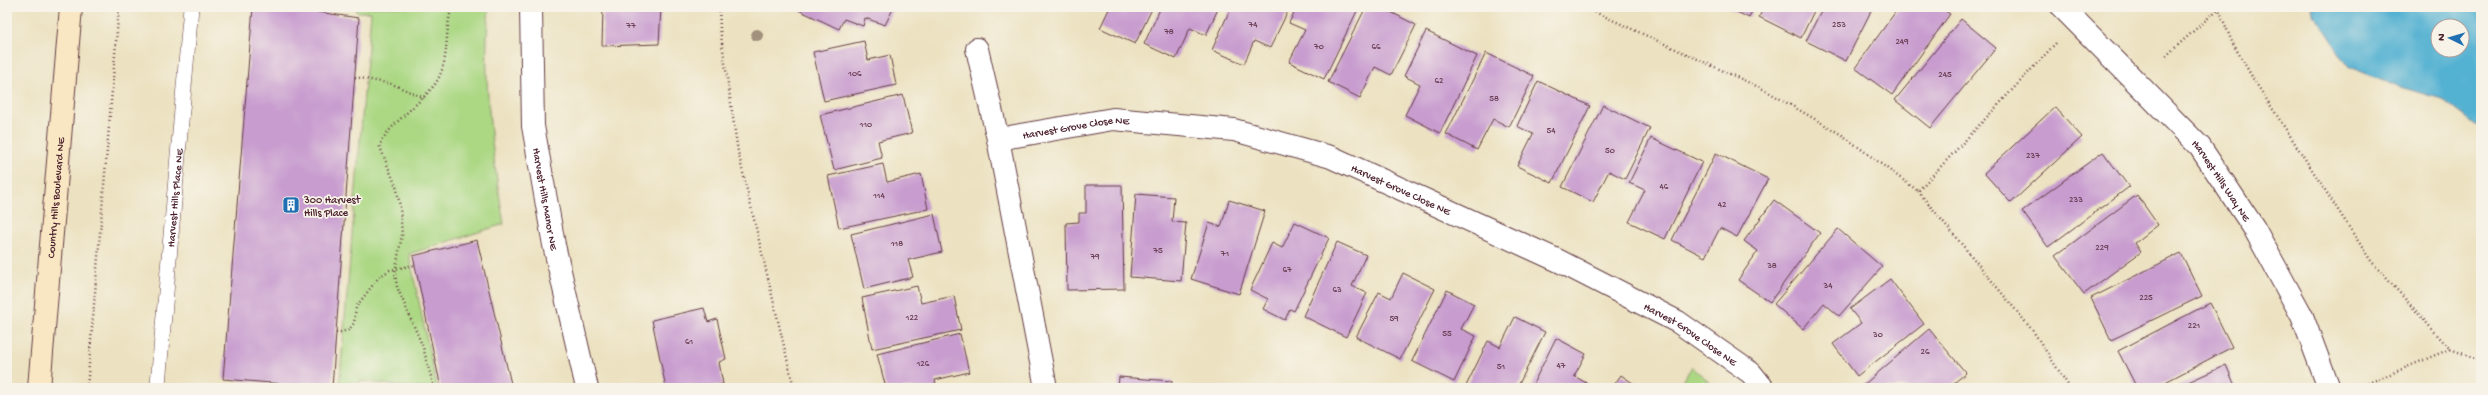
<svg xmlns="http://www.w3.org/2000/svg" width="2488" height="395" viewBox="0 0 2488 395" font-family="'Gochi Hand',sans-serif">
	<rect width="100%" height="100%" fill="#f7f3e8"/>
	<filter id="ink" filterUnits="userSpaceOnUse"><feTurbulence type="fractalNoise" baseFrequency=".025" numOctaves="2"/><feDisplacementMap in="SourceGraphic" scale="8" xChannelSelector="R" yChannelSelector="G"/><feConvolveMatrix kernelMatrix="1 2 1 2 8 2 1 2 1" color-interpolation-filters="sRGB"/></filter>
	<filter id="wash" filterUnits="userSpaceOnUse"><feTurbulence type="fractalNoise" baseFrequency=".012" numOctaves="4" result="noise"/><feDisplacementMap in="SourceGraphic" scale="16" xChannelSelector="R" yChannelSelector="G"/><feGaussianBlur stdDeviation="0.9" result="paint"/><feColorMatrix in="noise" values="0 0 0 0 0 0 0 0 0 0 0 0 0 0 0 0 0 1.4 0 .05"/><feComposite in="paint" operator="in"/></filter>
	<g filter="url(#wash)">
		<rect width="100%" height="100%" fill="#ece2c1"/>
		<path fill="#acd884" stroke="#7b7c58" d="M 357,7 L 489,7 C 482,79 492,153 504,224 L 409,254 L 437,388 L 413,388 L 360,381 L 358,388 L 339,388 L 371,12 L 356,12 Z
			M 1692,367 L 1716,388 L 1677,388 Z"/>
		<path fill="#53b1d2" stroke="#4e687e" fill-rule="evenodd" d="M 2312,7 L 2481,7 L 2481,129 L 2442,99 L 2398,86 L 2349,67 L 2313,13 ZM 2438,26 L 2462,26 L 2462,50 L 2438,50 Z"/>
		<g id="blocks">
			<path fill="#c89ccf" d="M 253,7 L 310,11 L 359,18 L 332,388 L 223,379 Z
				M 603,7 L 661,7 L 659,44 L 602,46 Z
				M 792,7 L 894,7 L 885,25 L 865,18 L 863,26 L 844,19 L 839,29 Z
				M 1110,7 L 1153,7 L 1135,44 L 1100,28 Z
				M 1161,7 L 1219,7 L 1206,35 L 1190,28 L 1176,59 L 1144,44 Z
				M 1231,7 L 1290,7 L 1270,48 L 1254,41 L 1244,64 L 1212,50 Z
				M 1297,7 L 1359,7 L 1324,79 L 1289,62 L 1305,30 L 1289,23 Z
				M 1366,7 L 1381,7 L 1416,25 L 1391,75 L 1375,67 L 1360,98 L 1328,82 Z
				M 1727,7 L 1754,7 L 1749,18 Z
				M 1764,7 L 1816,7 L 1801,38 L 1759,17 Z
				M 1823,7 L 1873,7 L 1846,61 L 1806,41 Z
				M 1899,7 L 1939,7 L 1950,14 L 1892,95 L 1855,68 Z
				M 1961,19 L 1996,48 L 1930,128 L 1895,100 Z
				M 1426,31 L 1477,56 L 1440,133 L 1405,115 L 1420,84 L 1404,76 Z
				M 864,41 L 868,60 L 890,55 L 896,85 L 824,101 L 813,52 Z
				M 1486,53 L 1534,76 L 1509,127 L 1493,119 L 1477,150 L 1446,134 Z
				M 1538,81 L 1590,106 L 1552,183 L 1517,166 L 1533,134 L 1517,126 Z
				M 903,95 L 912,133 L 878,141 L 882,158 L 834,170 L 820,115 Z
				M 1603,105 L 1650,128 L 1625,179 L 1609,171 L 1593,202 L 1562,187 Z
				M 2055,107 L 2082,137 L 2011,203 L 1984,173 Z
				M 1651,138 L 1702,162 L 1665,239 L 1629,222 L 1645,190 L 1629,183 Z
				M 2103,152 L 2129,187 L 2048,247 L 2022,211 Z
				M 1716,153 L 1768,179 L 1737,237 L 1720,228 L 1705,257 L 1672,240 Z
				M 883,164 L 887,182 L 921,174 L 928,209 L 839,228 L 828,176 Z
				M 1086,185 L 1122,185 L 1124,289 L 1067,290 L 1066,223 L 1079,222 L 1079,213 L 1086,213 Z
				M 1136,194 L 1174,197 L 1172,222 L 1186,223 L 1181,281 L 1130,277 Z
				M 2137,195 L 2158,225 L 2135,243 L 2141,252 L 2084,294 L 2055,256 Z
				M 1229,200 L 1265,211 L 1239,294 L 1191,279 L 1209,223 L 1221,227 Z
				M 1774,200 L 1820,233 L 1770,302 L 1738,280 L 1758,251 L 1744,241 Z
				M 934,214 L 942,252 L 908,260 L 913,277 L 864,289 L 851,234 Z
				M 1295,222 L 1329,238 L 1294,311 L 1290,309 L 1285,320 L 1263,309 L 1268,299 L 1250,290 L 1272,243 L 1282,248 Z
				M 1838,229 L 1882,267 L 1839,316 L 1824,303 L 1803,329 L 1774,304 Z
				M 477,240 L 512,388 L 441,388 L 413,256 Z
				M 1337,242 L 1366,255 L 1352,286 L 1367,293 L 1346,337 L 1303,316 Z
				M 2181,253 L 2202,296 L 2111,340 L 2091,298 Z
				M 1403,273 L 1435,289 L 1400,359 L 1356,337 L 1379,292 L 1391,298 Z
				M 1890,279 L 1924,324 L 1857,376 L 1833,344 L 1861,323 L 1850,309 Z
				M 917,286 L 921,303 L 954,296 L 961,330 L 872,349 L 862,298 Z
				M 1447,290 L 1474,304 L 1461,329 L 1476,336 L 1454,382 L 1412,361 Z
				M 2210,303 L 2232,347 L 2154,388 L 2137,388 L 2118,351 Z
				M 704,308 L 708,322 L 717,319 L 726,359 L 719,362 L 723,384 L 707,388 L 666,388 L 652,320 Z
				M 1515,317 L 1545,332 L 1517,388 L 1470,388 L 1466,386 L 1488,341 L 1500,347 Z
				M 1929,329 L 1966,373 L 1948,388 L 1860,388 Z
				M 960,334 L 969,372 L 935,380 L 937,388 L 886,388 L 877,354 Z
				M 1556,338 L 1586,354 L 1574,376 L 1588,384 L 1586,388 L 1531,388 Z
				M 2226,365 L 2236,388 L 2175,388 Z
				M 1621,375 L 1640,388 L 1612,388 Z
				M 1119,377 L 1172,381 L 1171,388 L 1118,388 Z"/>
		</g>
	</g>
	<g filter="url(#ink)">
		<use href="#blocks" fill-opacity="0" stroke="#623c42" stroke-width="1"/>
		<g fill="none" stroke-linecap="round" stroke-linejoin="round">
			<g stroke="#623c42" stroke-width="16">
				<g id="lane">
					<path id="s1" d="M 159,388 L 158,384 L 191,7"/>
				</g>
			</g>
			<g stroke="#623c42" stroke-width="24">
				<g id="street">
					<path id="s2" d="M 531,7 L 533,126 L 554,245 L 587,388"/>
					<path id="s3" d="M 2062,7 L 2200,147 L 2254,228 L 2302,316 L 2329,388"/>
					<path d="M 977,49 L 998,139 L 1046,388"/>
					<path id="s4" d="M 998,139 L 1113,119 L 1234,130 L 1331,157 L 1559,261 L 1678,322 L 1751,373 L 1763,388"/>
				</g>
			</g>
			<g stroke="#623c42" stroke-width="24">
				<g id="secondary">
					<path id="s5" d="M 39,388 L 71,7"/>
				</g>
			</g>
			<path stroke="#623c42" stroke-width="2.5" stroke-dasharray="1 3" stroke-linecap="butt" d="M 719,7 L 720,29 L 738,152 L 794,388
				M 1584,7 L 1765,90 L 1842,135 L 1918,191 L 2056,43
				M 2218,7 L 2232,42 L 2254,80 L 2371,261 L 2450,349 L 2481,360
				M 2166,56 L 2218,9
				M 355,77 L 392,84 L 424,98
				M 1918,191 L 2033,331 L 2070,388
				M 336,333 L 349,330 L 354,323 L 356,307 L 379,277 L 390,270 L 415,265
				M 2364,385 L 2450,349
				M 87,388 L 119,7
				M 434,388 L 423,347 L 397,287 L 395,273 L 402,235 L 400,207 L 397,189 L 380,147 C 381,130 425,101 437,81 C 450,59 444,31 452,7"/>
			<use href="#lane" stroke="#fff" stroke-width="15"/>
			<use href="#street" stroke="#fff" stroke-width="22"/>
			<use href="#secondary" stroke="#f9e7c3" stroke-width="22"/>
		</g>
		<circle fill="#a0907b" cx="757" cy="35" r="6"/>
	</g>
	<defs>
		<g id="building-square" transform="scale(0.9)"><rect x="-9" y="-9" width="18" height="18" rx="4" fill="#1f6fb2" stroke="#f7f3e8"/><path d="M-4-6H4V6H1V3H-1V6H-4ZM-2.5-4.3h1.7v1.8h-1.7ZM.8-4.3h1.7v1.8H.8ZM-2.5-1h1.7V.8h-1.7ZM.8-1h1.7V.8H.8Z" fill="#fff"/></g>
	</defs>
	<g fill-rule="evenodd">
		<use href="#building-square" x="291" y="205"/>
	</g>
	<g text-anchor="middle" stroke-width="3.5" stroke-linejoin="round" paint-order="stroke">
		<g font-size="9" fill="#6a3e54">
			<text x="1253" y="27">74</text>
			<text x="1839" y="27">253</text>
			<text x="631" y="28">77</text>
			<text x="1169" y="34">78</text>
			<text x="1902" y="44">249</text>
			<text x="1319" y="49">70</text>
			<text x="1376" y="49">66</text>
			<text x="855" y="76">106</text>
			<text x="1945" y="77">245</text>
			<text x="1439" y="83">62</text>
			<text x="1494" y="101">58</text>
			<text x="866" y="127">110</text>
			<text x="1551" y="133">54</text>
			<text x="1610" y="153">50</text>
			<text x="2033" y="158">237</text>
			<text x="1664" y="189">46</text>
			<text x="879" y="198">114</text>
			<text x="2076" y="202">233</text>
			<text x="1722" y="207">42</text>
			<text x="897" y="246">118</text>
			<text x="2102" y="250">229</text>
			<text x="1158" y="253">75</text>
			<text x="1225" y="256">71</text>
			<text x="1095" y="259">79</text>
			<text x="1772" y="268">38</text>
			<text x="1287" y="272">67</text>
			<text x="1828" y="288">34</text>
			<text x="1337" y="292">63</text>
			<text x="2146" y="300">225</text>
			<text x="912" y="320">122</text>
			<text x="1394" y="321">59</text>
			<text x="2194" y="328">221</text>
			<text x="1447" y="336">55</text>
			<text x="1878" y="337">30</text>
			<text x="689" y="344">61</text>
			<text x="1925" y="354">26</text>
			<text x="923" y="366">126</text>
			<text x="1561" y="368">47</text>
			<text x="1501" y="369">51</text>
		</g>
		<g font-size="11" fill="#4a1f2b" stroke="#f7f3e8">
			<text dy="4" stroke="none"><textPath href="#s4" startOffset="79">Harvest Grove Close NE</textPath></text>
			<text dy="4" stroke="none"><textPath href="#s3" startOffset="236">Harvest Hills Way NE</textPath></text>
			<text dy="4" stroke="none"><textPath href="#s4" startOffset="416">Harvest Grove Close NE</textPath></text>
			<text dy="4" stroke="none"><textPath href="#s5" startOffset="191">Country Hills Boulevard NE</textPath></text>
			<text dy="4" stroke="none"><textPath href="#s1" startOffset="191">Harvest Hills Place NE</textPath></text>
			<text dy="4" stroke="none"><textPath href="#s2" startOffset="193">Harvest Hills Manor NE</textPath></text>
			<text dy="4" stroke="none"><textPath href="#s4" startOffset="740">Harvest Grove Close NE</textPath></text>
		</g>
		<g font-size="11" fill="#4a1f2b" stroke="#f7f3e8" text-anchor="start">
			<text x="304" y="203">300 Harvest<tspan x="304" dy="13">Hills Place</tspan></text>
		</g>
	</g>
	<rect width="2488" height="395" fill="none" stroke="#f7f3e8" stroke-width="24"/>
	<g transform="translate(2450 38) rotate(275)"><circle r="19" fill="#f7f3e8" stroke="#b29e9c"/>
	<path d="M0-3L7 15L0 10L-7 15Z" fill="#1f6fb2"/>
	<text y="-6" font-size="11" font-weight="bold" text-anchor="middle" fill="#4a1f2b">N</text>
	</g>
</svg>
